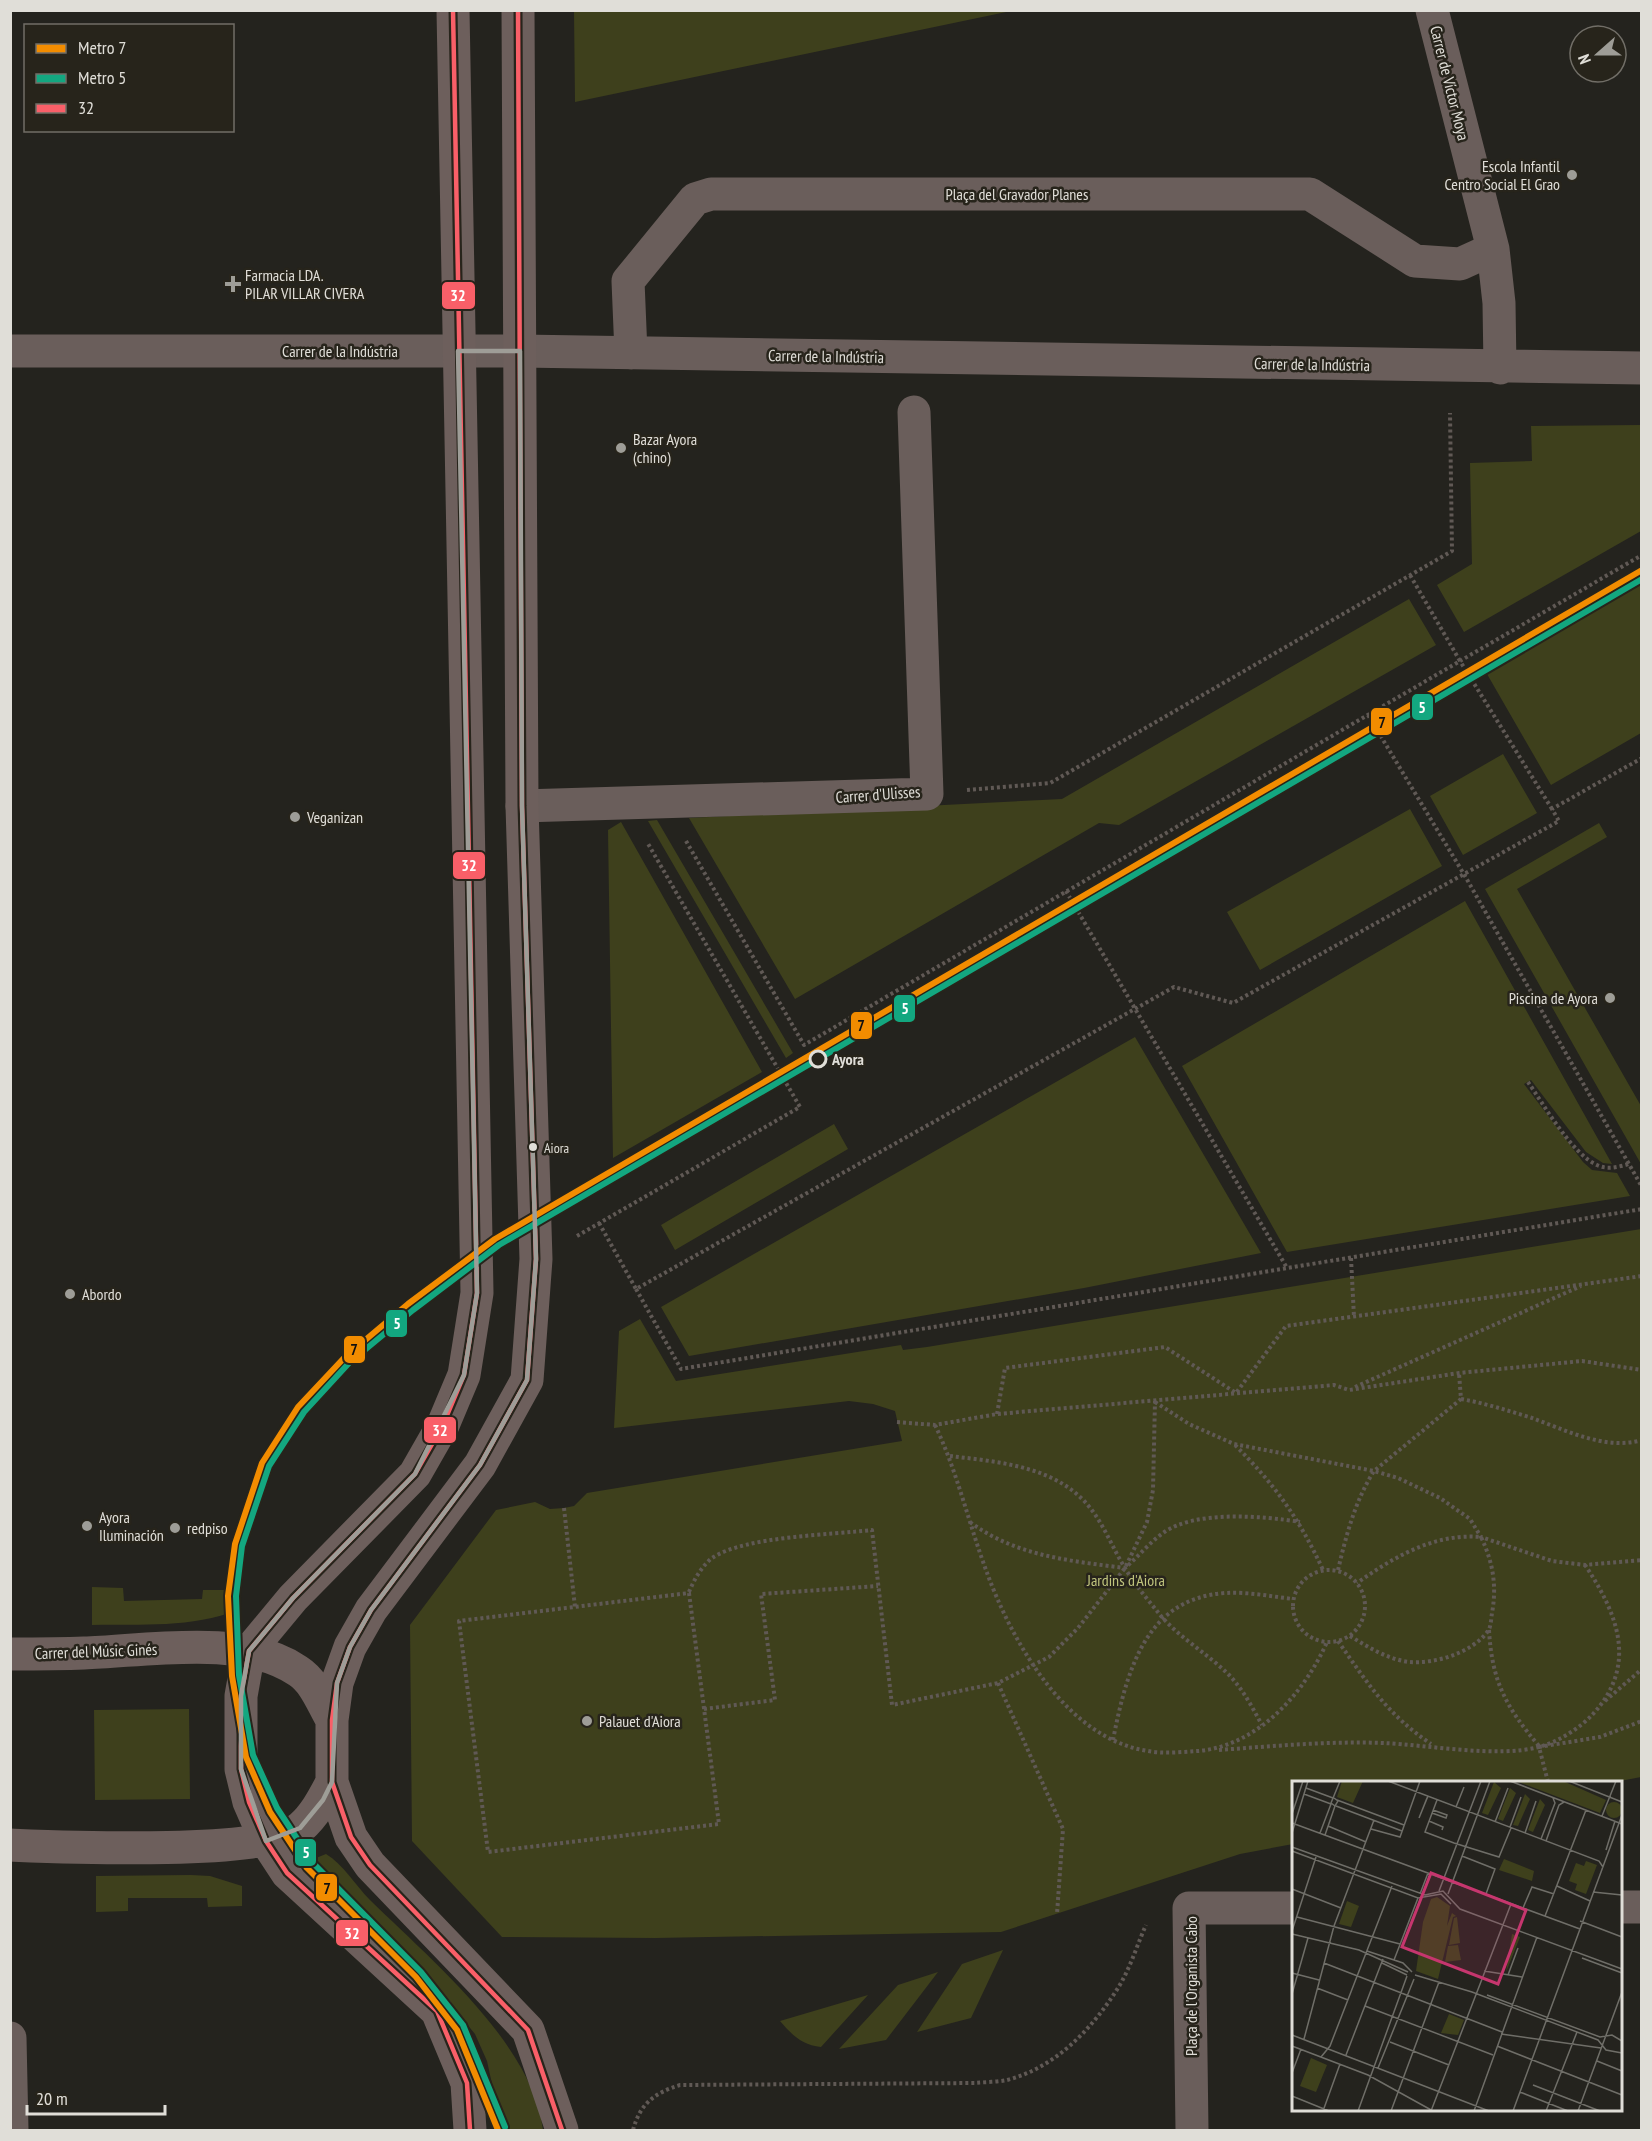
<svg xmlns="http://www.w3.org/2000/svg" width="1652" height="2141" viewBox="0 0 1652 2141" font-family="'PT Sans Narrow',sans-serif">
	<rect width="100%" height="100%" fill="#24231e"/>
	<path fill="#3e401c" d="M 574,11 L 574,10 L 1011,11 L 575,102 Z
		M 1641,425 L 1641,531 L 1464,632 L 1437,585 L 1472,564 L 1470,463 L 1532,461 L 1531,426 Z
		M 1641,584 L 1641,733 L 1551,785 L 1487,674 Z
		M 1409,599 L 1436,645 L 1119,825 L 1099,823 L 795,999 L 689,818 L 1062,799 Z
		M 1503,754 L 1537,813 L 1463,855 L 1430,796 Z
		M 1410,809 L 1442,866 L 1260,970 L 1227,912 Z
		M 657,820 L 793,1053 L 786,1058 L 648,821 Z
		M 621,822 L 762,1072 L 613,1158 L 608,830 Z
		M 1599,823 L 1607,837 L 1517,889 L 1641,1106 L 1641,1164 L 1485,889 Z
		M 1465,901 L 1612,1164 L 1603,1163 L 1586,1152 L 1531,1080 L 1524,1084 L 1583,1162 L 1592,1170 L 1617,1173 L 1630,1196 L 1287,1252 L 1182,1066 Z
		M 1135,1037 L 1261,1253 L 1084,1288 L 689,1356 L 661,1307 Z
		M 834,1124 L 848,1149 L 675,1250 L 661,1225 Z
		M 1641,1229 L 1641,1777 L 1615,1782 L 1294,1782 L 1293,1844 L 1240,1854 L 1001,1932 L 655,1938 L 502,1937 L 412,1841 L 410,1625 L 496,1510 L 535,1502 L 550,1509 L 564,1508 L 574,1506 L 587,1493 L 902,1441 L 895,1411 L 873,1404 L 849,1401 L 614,1428 L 619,1331 L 640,1319 L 676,1381 L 901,1345 L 903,1350 L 927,1347 Z
		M 92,1587 L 123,1588 L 124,1601 L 202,1599 L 203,1590 L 238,1590 L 238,1610 C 192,1628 141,1624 92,1625 Z
		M 189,1709 L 190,1799 L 95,1800 L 94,1710 Z
		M 326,1854 C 343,1864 356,1886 370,1900 C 430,1959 533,2044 543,2130 L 494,2130 L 492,2084 L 487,2061 L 475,2034 L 447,2000 L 314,1866 L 316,1858 Z
		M 191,1875 L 210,1876 L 242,1886 L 242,1906 L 208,1907 L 207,1898 L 128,1898 L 128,1911 L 96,1912 L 96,1876 Z
		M 1003,1950 L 971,2018 L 917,2032 L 962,1964 Z
		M 938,1972 L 886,2040 L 839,2049 L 898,1985 Z
		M 868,1995 L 821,2047 C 802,2045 792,2035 780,2021 Z"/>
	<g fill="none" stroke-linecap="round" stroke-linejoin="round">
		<path stroke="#605955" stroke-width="4" stroke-dasharray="3 3" stroke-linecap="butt" d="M 1368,715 L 1465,876 L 1642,1187
			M 967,790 L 1050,783 L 1452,551 L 1450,413
			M 1552,809 L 1460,661 L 1642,555
			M 686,841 L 804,1045 L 1460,661 L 1410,575
			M 1066,891 L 1287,1268
			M 1528,1082 C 1544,1105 1572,1154 1597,1165 C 1607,1170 1618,1167 1629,1164
			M 599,1223 L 636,1289 L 1174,987 L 1233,1003 L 1559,821 L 1552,809 L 1642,758
			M 577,1236 L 800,1107 L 647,842
			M 1351,1258 L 1354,1317
			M 636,1289 L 681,1369 L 1642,1209
			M 1355,1387 L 1581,1286
			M 1461,1399 C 1484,1403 1506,1410 1529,1417 C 1564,1429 1604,1451 1642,1440
			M 1155,1402 L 1189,1424 L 1234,1444 L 1374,1471 L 1398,1478 L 1440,1498 L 1470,1519 L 1481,1537 L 1552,1561 L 1585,1565 L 1642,1560
			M 997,1414 L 1005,1368 L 1165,1347 L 1236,1393 L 1286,1326 L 1642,1276
			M 897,1422 L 935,1425 L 997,1414 L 1334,1385 L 1349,1390 L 1459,1373 L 1582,1361 L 1642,1370
			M 935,1425 C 957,1471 968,1521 986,1570 C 1011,1640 1066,1739 1148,1751 C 1164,1754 1182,1752 1198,1751 C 1257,1746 1304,1694 1327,1642
			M 1235,1445 C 1275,1485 1299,1518 1323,1570
			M 950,1456 C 999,1462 1058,1466 1091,1509 C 1105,1527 1113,1549 1125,1568 C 1135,1585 1149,1601 1161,1616 C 1179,1637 1206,1653 1226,1672 C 1242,1687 1252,1707 1262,1725
			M 564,1508 L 575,1607
			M 970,1522 C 1015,1556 1071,1561 1125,1568 C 1138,1557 1149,1543 1163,1533 C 1194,1510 1264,1516 1300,1522
			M1293 1606a36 36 0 1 1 72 0a36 36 0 1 1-72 0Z
			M 1338,1570 C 1346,1536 1355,1501 1374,1471 L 1461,1399 L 1459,1373
			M 689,1592 C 694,1580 701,1567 712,1558 C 745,1536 831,1535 872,1530 L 892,1705 L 998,1683 L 1049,1657 L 1078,1628 L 1125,1568 L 1147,1522 L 1153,1490 L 1155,1401
			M 689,1593 L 719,1824 L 488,1852 L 459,1621 Z
			M 1489,1630 C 1492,1682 1506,1707 1539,1746
			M 1350,1636 C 1368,1647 1387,1659 1409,1662 C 1435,1664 1472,1653 1488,1631 C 1491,1627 1491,1619 1492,1613 C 1497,1586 1493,1562 1481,1537 C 1434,1533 1394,1557 1357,1583
			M 1338,1641 C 1368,1684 1387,1714 1431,1744
			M 998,1683 L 1063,1829 L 1057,1914
			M 1605,1701 L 1642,1669
			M 704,1709 L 775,1700 L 761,1594 L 878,1586
			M 1113,1740 C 1128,1664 1149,1588 1243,1593 C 1260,1594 1276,1597 1293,1599
			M 1219,1750 C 1274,1746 1329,1741 1384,1743 C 1428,1745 1497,1758 1539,1747 C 1558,1742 1580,1728 1593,1714 C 1638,1665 1618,1614 1585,1565
			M 1548,1782 L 1539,1747 L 1600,1737 L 1642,1721
			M 633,2130 C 640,2104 654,2093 680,2085 L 975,2083 C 985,2082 997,2082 1007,2080 C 1055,2068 1092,2029 1118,1988 C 1130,1969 1137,1945 1146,1925"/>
		<path stroke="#6a5e5b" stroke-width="33" d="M 1432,10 L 1493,249 L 1499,303 L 1500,368
			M 10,351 L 520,351 L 1642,368
			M 631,353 L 628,281 L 695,199 L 711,194 L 1310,194 L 1415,261 L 1460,264 L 1493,249
			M 522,806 L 927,794 L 914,412
			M 1620,1907 L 1642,1907
			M 10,2038 L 12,2130
			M 1192,2130 L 1189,1908 L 1294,1908"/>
		<path stroke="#6d5f5c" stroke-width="33" d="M 453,10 L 477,1293 L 464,1375 L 443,1425 L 415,1474 L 293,1598 L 249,1651 L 241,1696 L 241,1769 L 249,1802 L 266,1841 L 287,1873 L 437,2011 L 467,2083 L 470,2130
			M 518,10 L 522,806 L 536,1259 L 527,1380 L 480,1465 L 371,1610 L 350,1647 L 337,1683 L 332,1720 L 332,1782 L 351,1837 L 370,1865 L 528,2030 L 562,2130
			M 10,1654 C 35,1654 59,1654 84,1653 C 147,1651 243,1633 298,1671 C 315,1682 322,1703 332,1720
			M 10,1845 C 61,1847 269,1856 301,1827 C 315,1815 324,1797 332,1782"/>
		<g stroke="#27241b" stroke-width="9">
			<path id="bus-1" d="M 453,10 L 477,1293 L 464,1375 L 443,1425 L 415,1474 L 293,1598 L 249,1651 L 241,1696 L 241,1769 L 249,1802 L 266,1841 L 287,1873 L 437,2011 L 467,2083 L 470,2130
				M 518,10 L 522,806 L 536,1259 L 527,1380 L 480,1465 L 371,1610 L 350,1647 L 337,1683 L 332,1720 L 332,1782 L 351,1837 L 370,1865 L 528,2030 L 562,2130"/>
		</g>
		<use href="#bus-1" stroke="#f95f68" stroke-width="4.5"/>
		<g stroke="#27241b" stroke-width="10">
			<path id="metro-1" d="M 498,2130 L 457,2030 L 416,1977 L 307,1868 L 270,1812 L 246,1757 L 232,1676 L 228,1596 L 235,1544 L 262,1463 L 298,1407 L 344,1358 L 408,1304 L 495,1239 L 1642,570"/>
		</g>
		<g stroke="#27241b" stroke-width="10">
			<path id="metro-2" d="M 505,2127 L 463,2025 L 421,1972 L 313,1863 L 277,1808 L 253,1755 L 239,1675 L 236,1596 L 242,1546 L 269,1466 L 304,1412 L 349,1363 L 413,1310 L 499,1245 L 1642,579"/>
		</g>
		<use href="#metro-1" stroke="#f28c00" stroke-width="6"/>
		<use href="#metro-2" stroke="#13a780" stroke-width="6"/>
	</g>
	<path fill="none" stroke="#9e9d97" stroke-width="4.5" stroke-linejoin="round" d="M 458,351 L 520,351 L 522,806 L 536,1259 L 527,1380 L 480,1465 L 371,1610 L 350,1647 L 337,1683 L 332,1782 L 323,1800 L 300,1828 L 266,1841 L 241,1769 L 241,1696 L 249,1651 L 293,1598 L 415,1474 L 464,1375 L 477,1293 Z"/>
	<g fill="#9e9d97" stroke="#27241b" stroke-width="2">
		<circle cx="1572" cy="175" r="6"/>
		<path d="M230 275h6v6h6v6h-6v6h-6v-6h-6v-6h6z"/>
		<circle cx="621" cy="448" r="6"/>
		<circle cx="295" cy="817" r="6"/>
		<circle cx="1610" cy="998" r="6"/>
		<circle cx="70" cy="1294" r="6"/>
		<circle cx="87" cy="1526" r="6"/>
		<circle cx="175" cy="1528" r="6"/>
		<circle cx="587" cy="1721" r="6"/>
	</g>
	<circle fill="#27241b" stroke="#e0ded8" stroke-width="3" cx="818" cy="1059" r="8"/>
	<circle fill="#e0ded8" stroke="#27241b" stroke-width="2" cx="533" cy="1147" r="5"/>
	<g text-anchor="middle" stroke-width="5" stroke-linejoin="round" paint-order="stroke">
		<g font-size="14" fill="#e0ded8" stroke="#27241b" text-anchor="start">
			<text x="544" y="1153">Aiora</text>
		</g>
		<g font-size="16" fill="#e0ded8" stroke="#27241b">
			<text transform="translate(1450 83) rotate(76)" y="6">Carrer de Víctor Moya</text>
			<text x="1017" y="200">Plaça del Gravador Planes</text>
			<text x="340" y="357">Carrer de la Indústria</text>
			<text transform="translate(826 356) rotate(1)" y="6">Carrer de la Indústria</text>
			<text transform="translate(1312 364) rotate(1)" y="6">Carrer de la Indústria</text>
			<text transform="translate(878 794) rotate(-4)" y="6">Carrer d'Ulisses</text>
			<text transform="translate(96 1651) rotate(-2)" y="6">Carrer del Músic Ginés</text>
			<text transform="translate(1191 1986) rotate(-90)" y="6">Plaça de l'Organista Cabo</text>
		</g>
		<g font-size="16" fill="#e0ded8" stroke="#27241b" text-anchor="start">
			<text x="1560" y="172" text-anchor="end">Escola Infantil<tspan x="1560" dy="18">Centro Social El Grao</tspan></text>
			<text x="245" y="281">Farmacia LDA.<tspan x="245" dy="18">PILAR VILLAR CIVERA</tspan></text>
			<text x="633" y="445">Bazar Ayora<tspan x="633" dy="18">(chino)</tspan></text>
			<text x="307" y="823">Veganizan</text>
			<text x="1598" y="1004" text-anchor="end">Piscina de Ayora</text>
			<text x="82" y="1300">Abordo</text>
			<text x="99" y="1523">Ayora<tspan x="99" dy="18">Iluminación</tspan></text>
			<text x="187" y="1534">redpiso</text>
			<text x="599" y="1727">Palauet d'Aiora</text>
		</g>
		<g font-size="16" font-weight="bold" fill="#e0ded8" stroke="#27241b" text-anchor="start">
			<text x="832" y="1065">Ayora</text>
		</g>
		<g font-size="16" fill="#c1c57e" stroke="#27241b">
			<text x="1126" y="1586">Jardins d'Aiora</text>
		</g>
	</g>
	<g transform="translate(1292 1781)">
		<rect width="330" height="330" fill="#24231e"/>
		<path d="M 50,0 L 71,0 L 61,22 L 45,16 ZM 224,0 L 271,0 L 314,19 L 308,32 ZM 202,1 L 209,7 L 196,34 L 190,32 ZM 218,7 L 224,12 L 211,40 L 206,38 ZM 233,13 L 238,18 L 226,45 L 221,44 ZM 248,18 L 253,24 L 241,51 L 236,49 ZM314 29a8 8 0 1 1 16 0a8 8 0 1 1-16 0ZM 212,78 L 242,90 L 240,100 L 207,89 ZM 294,80 L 305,84 L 294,113 L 283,109 L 285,103 L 277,100 L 284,82 L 292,85 ZM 145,116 L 158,125 L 155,145 L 160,132 L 164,135 L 161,136 L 146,198 L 124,190 L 131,141 L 139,118 ZM 55,120 L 67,125 L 59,146 L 47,143 ZM 165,136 L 168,162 L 157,164 L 162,137 ZM 220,153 L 228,156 L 214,191 ZM 166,164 L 169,179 L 153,181 L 156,165 ZM 157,233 L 172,239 L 166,254 L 149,252 ZM 19,277 L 35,284 L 24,311 L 8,305 Z" fill="#3e401c"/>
		<path fill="none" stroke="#6f6e68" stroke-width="1.5" d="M 96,0 L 307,80 L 311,86M 218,0 L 330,43M 277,0 L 330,21M 14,7 L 41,17M 12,13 L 39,23M 42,17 L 46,20 L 43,25 L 39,22 L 48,0M 135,17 L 127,37 L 136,15M 45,19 L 112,44M 145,19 L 133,51 L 162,62 L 207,76 L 219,47M 44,25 L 110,50M 164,26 L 172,6M 140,32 L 154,37 L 155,34 L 141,29M 0,33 L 11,0M 310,35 L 324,0M 137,40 L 151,46 L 150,49M 203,41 L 216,7M 0,42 L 288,148M 36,45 L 74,61M 218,46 L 229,16M 79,48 L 108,56 L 128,0M 0,52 L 16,0M 28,52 L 39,23M 233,52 L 244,20M 33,54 L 43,25M 249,58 L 263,22 L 261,17M 254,60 L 267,24 L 272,21M 0,66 L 133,114 L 151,110 L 168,128 L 330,188M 314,69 L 323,40M 0,70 L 126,117 L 149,113 L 159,123M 170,75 L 203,88 L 194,113M 265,105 L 298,120M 0,108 L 49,127M 147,110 L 189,0M 301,111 L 330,114M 128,113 L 136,92M 156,113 L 198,0M 231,127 L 240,106 L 262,113M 253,135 L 294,29M 5,136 L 108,163M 288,140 L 330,156M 0,150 L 24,76M 0,153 L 67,169 L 116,191M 75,170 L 111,182 L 120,191M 290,177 L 330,192M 102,179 L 126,117M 32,182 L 210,251M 90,182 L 115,194M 192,190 L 230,196M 0,192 L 27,199M 123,194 L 180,211 L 306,259 L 314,269 L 330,272M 216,194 L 226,167M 25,207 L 56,219M 0,213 L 16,157M 195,214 L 308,256 L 320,254 L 330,260M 73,225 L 201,274M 209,253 L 309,267M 0,254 L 197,330M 12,258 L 42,145 L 82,39M 98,261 L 157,284M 0,265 L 76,294 L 141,330M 205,265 L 330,314M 54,274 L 91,178M 29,276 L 38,265 L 100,105M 305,280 L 330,290M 86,287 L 122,198M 0,292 L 9,268M 241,304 L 308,330M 228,311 L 276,330M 0,315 L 37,330M 31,330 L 48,283M 66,330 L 115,195M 99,330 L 147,201M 139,330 L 219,123M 182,330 L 245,156M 221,330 L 330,34M 254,330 L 285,251M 286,330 L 330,211"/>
		<path fill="#c6366e" fill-opacity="0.15" stroke="#c6366e" stroke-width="3" d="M 139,92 L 234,129 L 206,203 L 110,166 Z"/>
		<rect width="330" height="330" fill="none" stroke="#e0ded8" stroke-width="3"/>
	</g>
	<g stroke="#27241b" stroke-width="2">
		<rect x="441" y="281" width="35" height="29" rx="6" fill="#f95f68"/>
		<rect x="1411" y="693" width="23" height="28" rx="6" fill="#13a780"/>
		<rect x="1370" y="707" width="23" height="29" rx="6" fill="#f28c00"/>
		<rect x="452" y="851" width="34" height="29" rx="6" fill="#f95f68"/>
		<rect x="893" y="994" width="23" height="29" rx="6" fill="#13a780"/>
		<rect x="850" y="1011" width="23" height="29" rx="6" fill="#f28c00"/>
		<rect x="385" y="1309" width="23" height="29" rx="6" fill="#13a780"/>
		<rect x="343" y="1335" width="23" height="29" rx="6" fill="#f28c00"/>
		<rect x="423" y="1416" width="34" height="28" rx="6" fill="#f95f68"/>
		<rect x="294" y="1838" width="23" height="29" rx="6" fill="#13a780"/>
		<rect x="315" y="1873" width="23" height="29" rx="6" fill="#f28c00"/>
		<rect x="335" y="1919" width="34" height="28" rx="6" fill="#f95f68"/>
	</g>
	<g font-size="16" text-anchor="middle" font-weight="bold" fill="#fff">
		<text x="458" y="301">32</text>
		<text x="1422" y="713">5</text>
		<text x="469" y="871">32</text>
		<text x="905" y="1014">5</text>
		<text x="397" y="1329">5</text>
		<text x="440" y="1436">32</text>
		<text x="306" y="1858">5</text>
		<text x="352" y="1939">32</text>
	</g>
	<g font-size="16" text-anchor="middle" font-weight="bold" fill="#111">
		<text x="1382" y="728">7</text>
		<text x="861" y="1031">7</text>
		<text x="354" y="1355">7</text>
		<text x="327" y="1894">7</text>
	</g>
	<rect width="1652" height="2141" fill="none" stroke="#e0ded8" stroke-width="24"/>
	<rect x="24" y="24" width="210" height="108" fill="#27241b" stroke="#716e67" stroke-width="1.5"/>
	<rect x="36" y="44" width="30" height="9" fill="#f28c00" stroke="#716e67" stroke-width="1.5"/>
	<text x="78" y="54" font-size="18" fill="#e0ded8">Metro 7</text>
	<rect x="36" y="74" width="30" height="9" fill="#13a780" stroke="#716e67" stroke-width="1.5"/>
	<text x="78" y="84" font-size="18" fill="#e0ded8">Metro 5</text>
	<rect x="36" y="104" width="30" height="9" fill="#f95f68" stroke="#716e67" stroke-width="1.5"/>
	<text x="78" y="114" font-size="18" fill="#e0ded8">32</text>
	<g transform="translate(1598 54) rotate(249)"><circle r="28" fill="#27241b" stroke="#716e67" stroke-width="1.5"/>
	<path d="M0-4.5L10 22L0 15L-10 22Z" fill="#9e9d97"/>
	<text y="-9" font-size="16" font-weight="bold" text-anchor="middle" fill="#e0ded8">N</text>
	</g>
	<path d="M27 2105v9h138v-9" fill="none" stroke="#e0ded8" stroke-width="3"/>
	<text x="36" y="2105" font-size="18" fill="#e0ded8" stroke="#27241b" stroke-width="4.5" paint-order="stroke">20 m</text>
</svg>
